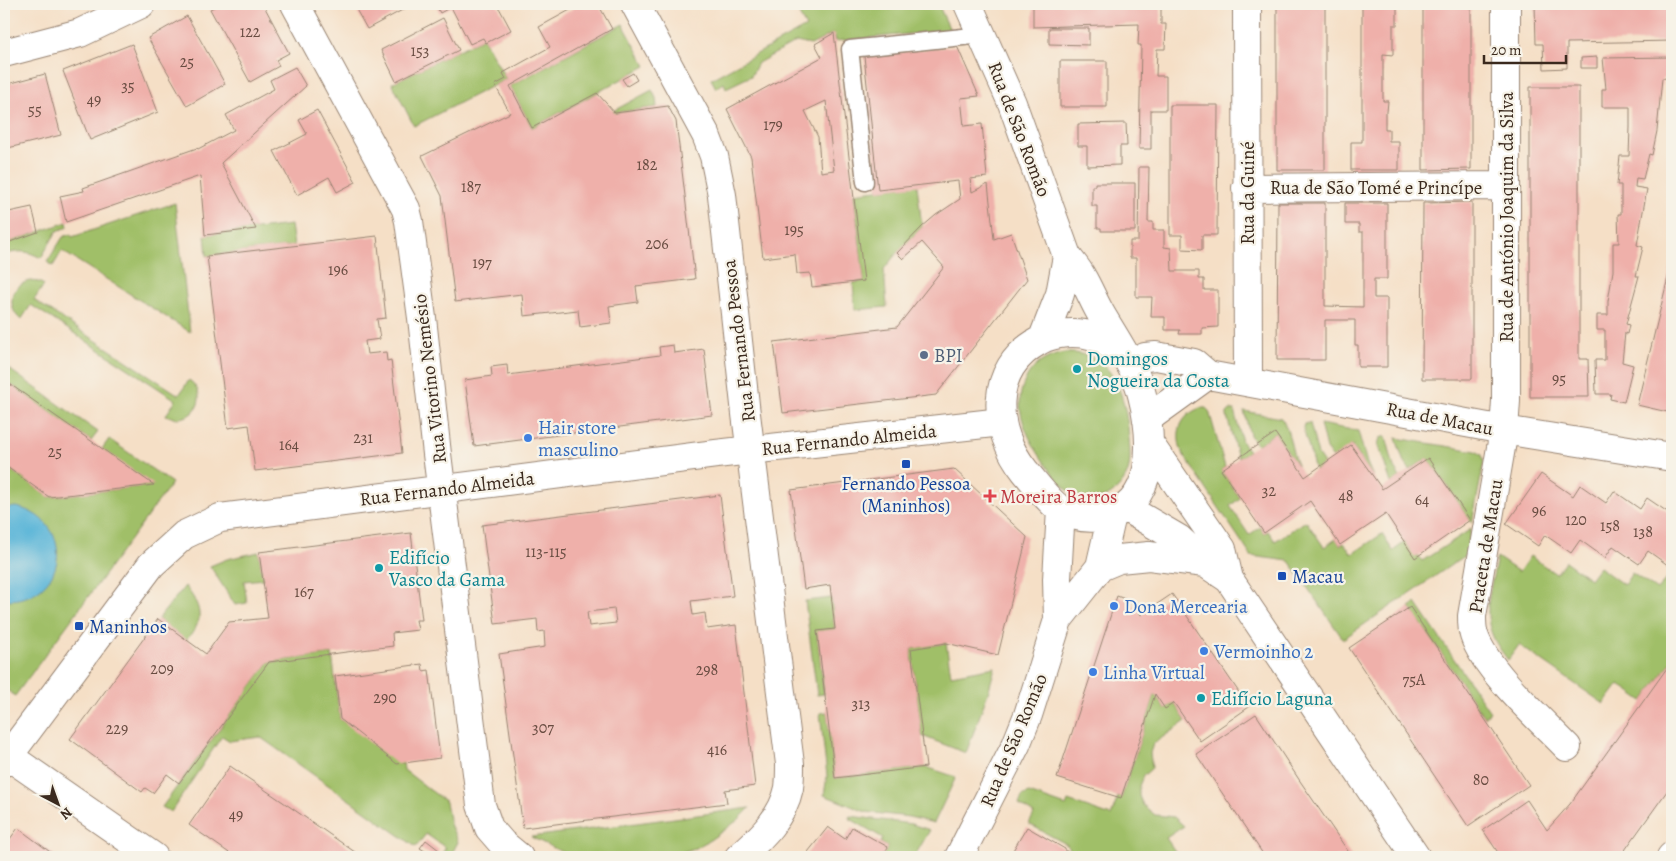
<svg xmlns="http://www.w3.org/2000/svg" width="1676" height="861" viewBox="0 0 1676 861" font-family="Alegreya,serif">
	<rect width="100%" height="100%" fill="#f7f3e8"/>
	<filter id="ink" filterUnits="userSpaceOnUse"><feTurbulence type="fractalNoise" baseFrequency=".02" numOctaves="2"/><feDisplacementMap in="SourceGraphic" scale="10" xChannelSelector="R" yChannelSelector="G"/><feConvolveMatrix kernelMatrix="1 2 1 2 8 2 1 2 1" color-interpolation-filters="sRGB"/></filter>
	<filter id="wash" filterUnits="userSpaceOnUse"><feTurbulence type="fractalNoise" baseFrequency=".0096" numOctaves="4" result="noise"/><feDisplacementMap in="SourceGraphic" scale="20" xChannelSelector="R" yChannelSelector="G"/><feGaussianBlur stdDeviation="1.12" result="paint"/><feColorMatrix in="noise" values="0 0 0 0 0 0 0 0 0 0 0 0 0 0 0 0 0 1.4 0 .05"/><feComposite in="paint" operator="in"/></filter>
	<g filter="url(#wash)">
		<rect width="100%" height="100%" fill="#f5dfc6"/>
		<path fill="#a0bf67" stroke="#6e7442" d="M 793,4 L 938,4 L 950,30 L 836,41 L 834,33 L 811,45 L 796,42 L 758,63 L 751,76 L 726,88 L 724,83 L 716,88 L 711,79 L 806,27 Z
			M 623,24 L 646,66 L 532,128 L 510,86 Z
			M 483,38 L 506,79 L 414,126 L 392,83 Z
			M 652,90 L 656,98 L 657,107 L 615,113 L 613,111 Z
			M 917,185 L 922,227 L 897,253 L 884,269 L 887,307 L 855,310 L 853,283 L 864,281 L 854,193 Z
			M 175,203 L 190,332 L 62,251 L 53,266 L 47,262 L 63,237 L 71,234 L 72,237 Z
			M 67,222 L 68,227 L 57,231 L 41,258 C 26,250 21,251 5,254 L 4,244 Z
			M 291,225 L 294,246 L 207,256 L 205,235 Z
			M 30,281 L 39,282 L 44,285 L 34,300 L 179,395 L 189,380 C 212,396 192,428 166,415 L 176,400 L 31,305 L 21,320 C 6,307 10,285 30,281 Z
			M 1064,353 C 1110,350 1123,388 1128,427 C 1129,441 1132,458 1128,472 C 1124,483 1113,496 1102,498 C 1094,499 1082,498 1075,495 C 1063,489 1054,475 1046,465 C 1028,439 1008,404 1029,374 C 1037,362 1049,356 1064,353 Z
			M 9,369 L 98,432 L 91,441 L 4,380 L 4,377 Z
			M 1200,408 L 1206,408 L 1209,411 L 1225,467 L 1221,470 L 1240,498 L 1230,506 L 1249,535 L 1260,527 L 1264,533 L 1268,531 L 1275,541 L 1306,521 L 1324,547 L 1336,539 L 1340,545 L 1344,543 L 1352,554 L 1382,534 L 1393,551 L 1405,542 L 1415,557 L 1419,556 L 1422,561 L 1471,529 L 1466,555 L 1343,639 L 1289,561 L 1251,556 L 1183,454 C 1174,435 1179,416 1200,408 Z
			M 1230,410 L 1234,410 L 1242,442 L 1249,451 L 1238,458 L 1227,416 L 1227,413 Z
			M 1244,411 L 1281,418 C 1290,429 1291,451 1297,465 L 1275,433 L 1257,445 L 1250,435 Z
			M 1310,423 L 1318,455 L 1324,464 L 1315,470 L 1303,428 L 1304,424 Z
			M 1320,424 L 1358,431 L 1367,463 L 1374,479 L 1352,445 L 1333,458 L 1326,449 Z
			M 1386,436 L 1394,468 L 1400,477 L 1391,483 L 1378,444 L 1380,438 Z
			M 1396,438 L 1476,451 L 1482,455 L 1484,462 L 1472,523 L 1428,458 L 1410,470 L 1403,460 Z
			M 109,439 L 172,483 L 15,696 L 4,688 L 4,465 L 49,497 L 153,485 L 102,449 Z
			M 259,552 L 263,579 L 244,581 L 247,603 L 235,605 L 210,566 L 227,559 Z
			M 1530,556 L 1556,574 L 1565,561 L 1590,579 L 1599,567 L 1624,585 L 1632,573 L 1657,590 L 1666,579 L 1672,583 L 1672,661 L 1643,701 L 1619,684 L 1604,704 L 1519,645 L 1508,660 C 1502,652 1495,643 1492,634 C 1482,610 1493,581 1497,557 L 1519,572 Z
			M 185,586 C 201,606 206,620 186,640 L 158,619 Z
			M 831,598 L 835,629 L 817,631 L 824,694 L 817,695 L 805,601 Z
			M 1416,603 L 1490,712 L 1484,717 L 1410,607 Z
			M 946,643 L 951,675 L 995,667 L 988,693 L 966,753 L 922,736 L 911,649 Z
			M 332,654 L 340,719 L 403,763 L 404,770 L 446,802 L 450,824 L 458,842 L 450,857 L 439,857 L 446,848 L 426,834 L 416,847 L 260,737 L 230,741 L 222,736 L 171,812 L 162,807 L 269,662 Z
			M 1155,694 L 1165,709 L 1174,703 L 1186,721 L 1153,744 L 1150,753 L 1152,768 L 1143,776 L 1139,786 L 1139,796 L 1143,805 L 1155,815 L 1174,817 L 1184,826 L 1166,838 L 1179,857 L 1076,857 L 1066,844 L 1029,824 L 1034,814 L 1019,804 L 1022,796 L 1029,793 L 1066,806 L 1068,801 L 1111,816 L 1118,797 L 1121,798 Z
			M 827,712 L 835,778 L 926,767 L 956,777 L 934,823 L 909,817 L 866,812 L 824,795 L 827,776 L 820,713 Z
			M 750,808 L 738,820 L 710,840 L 695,848 L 667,857 L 579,857 L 562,852 L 531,837 Z
			M 850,816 L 911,824 L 930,830 L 914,857 L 882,857 L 888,847 L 881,843 L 883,838 L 849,818 Z"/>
		<path fill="#5ab5d8" stroke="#4a707b" d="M 17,507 C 79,523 66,602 4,600 L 4,508 Z"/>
		<g id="blocks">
			<path fill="#efb0aa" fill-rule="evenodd" d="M 220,4 L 263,4 L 289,53 L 276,60 L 279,66 L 250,82 L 210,9 Z
				M 353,4 L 406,4 L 408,7 L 367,29 Z
				M 435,4 L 497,4 L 511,30 L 486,43 L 483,38 L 470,44 L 451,7 L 440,13 Z
				M 581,4 L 598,4 L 612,29 L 510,86 L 532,128 L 597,93 L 615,113 L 668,106 L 676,121 L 695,279 L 636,286 L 638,302 L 609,306 L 611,323 L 580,327 L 578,310 L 524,316 L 522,294 L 455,302 L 442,196 L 422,156 L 510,113 L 495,85 L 506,79 L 503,73 L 550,47 L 539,27 Z
				M 1033,4 L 1161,4 L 1161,24 L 1166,24 L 1165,49 L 1157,49 L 1156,76 L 1166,76 L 1166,110 L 1151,110 L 1151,149 L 1139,149 L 1141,45 L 1138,45 L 1139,24 L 1033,27 Z
				M 1277,4 L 1325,4 L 1325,170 L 1277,170 Z
				M 1362,4 L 1397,4 L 1397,25 L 1393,25 L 1393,55 L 1383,54 L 1383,101 L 1388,101 L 1387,112 L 1385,112 L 1385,129 L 1389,129 L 1389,141 L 1399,141 L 1399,170 L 1351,170 L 1351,142 L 1362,142 Z
				M 1423,4 L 1471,4 L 1471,169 L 1423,170 Z
				M 1535,4 L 1672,4 L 1672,41 L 1567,43 L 1567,68 L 1544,69 L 1543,44 L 1536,44 Z
				M 187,16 L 225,84 L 187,106 L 148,38 Z
				M 443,18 L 459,50 L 396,81 L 381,50 Z
				M 1049,28 L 1089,28 L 1089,45 L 1049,44 Z
				M 834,33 L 864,281 L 812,287 L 810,273 L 797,274 L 795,254 L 763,258 L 751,157 L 727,109 L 822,57 L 815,44 ZM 826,101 L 834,170 L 821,172 L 818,137 L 805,111 Z
				M 132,44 L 158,112 L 90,140 L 63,71 Z
				M 957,46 L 979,96 L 961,98 L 964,126 L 982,124 L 987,177 L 970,179 L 972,192 L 988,184 L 994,239 L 1011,233 L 1027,279 L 936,395 L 783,413 L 774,342 L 897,327 L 944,267 L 922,242 L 903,259 L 897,253 L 922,227 L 936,215 L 960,199 L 958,181 L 878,190 L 864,56 Z
				M 1597,57 L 1597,68 L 1581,68 L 1581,58 Z
				M 1672,57 L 1672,79 L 1662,78 L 1657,131 L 1652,155 L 1649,154 L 1643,179 L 1636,178 L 1635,187 L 1647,189 L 1637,245 L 1643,247 L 1636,276 L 1639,276 L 1626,324 L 1629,325 L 1627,334 L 1625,333 L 1622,362 L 1633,365 L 1624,402 L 1610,399 L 1611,394 L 1596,394 L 1595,360 L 1605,360 L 1605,330 L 1597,330 L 1597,315 L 1608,315 L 1608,301 L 1613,271 L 1613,243 L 1619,243 L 1618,214 L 1621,214 L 1621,185 L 1617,185 L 1620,156 L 1629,156 L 1630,127 L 1630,107 L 1602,107 L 1602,89 L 1606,89 L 1603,58 Z
				M 1060,61 L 1107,61 L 1107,107 L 1060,107 Z
				M 295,67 L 306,86 L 221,163 L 256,229 L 205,235 L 200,176 L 66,222 L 60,196 L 84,191 L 83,188 L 197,148 L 198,149 L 234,130 L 226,115 L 274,89 L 270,80 Z
				M 633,73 L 637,80 L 627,86 L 622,79 Z
				M 45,74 L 61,135 L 4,149 L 4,85 Z
				M 1530,87 L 1579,87 L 1579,359 L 1588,359 L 1589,397 L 1530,397 Z
				M 1170,105 L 1218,105 L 1217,235 L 1202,235 L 1202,250 L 1182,249 L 1182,235 L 1170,235 Z
				M 317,110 L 356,182 L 337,192 L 329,177 L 297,195 L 274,151 L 307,134 L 299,120 Z
				M 1126,123 L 1127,146 L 1120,146 L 1120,165 L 1087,166 L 1087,146 L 1078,146 L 1078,124 Z
				M 1139,167 L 1149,167 L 1148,222 L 1153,222 L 1153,230 L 1164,230 L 1164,247 L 1171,248 L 1172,271 L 1199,271 L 1199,279 L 1204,279 L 1204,290 L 1218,290 L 1218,327 L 1202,328 L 1202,334 L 1179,334 L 1180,330 L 1165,330 L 1165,317 L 1151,317 L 1152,297 L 1136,297 L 1136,258 L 1130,258 L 1130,241 L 1138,241 Z
				M 1095,183 L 1135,183 L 1135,231 L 1101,231 L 1101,228 L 1097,228 L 1097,206 L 1092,206 L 1092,186 L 1095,186 Z
				M 1472,202 L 1472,379 L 1422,379 L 1423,203 Z
				M 1278,203 L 1325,203 L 1325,306 L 1363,307 L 1363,232 L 1359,232 L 1359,224 L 1345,224 L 1345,203 L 1387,203 L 1387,279 L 1374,279 L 1374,298 L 1387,298 L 1387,367 L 1358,367 L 1358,345 L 1355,345 L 1355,320 L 1325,320 L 1325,360 L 1277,360 Z
				M 32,207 L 38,232 L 4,244 L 4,213 Z
				M 377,236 L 386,318 L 377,319 L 380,339 L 365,341 L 367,354 L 386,352 L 387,361 L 391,360 L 402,453 L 255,471 L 249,425 L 228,428 L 207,256 Z
				M 1672,261 L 1672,413 L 1637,405 Z
				M 673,345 L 674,353 L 704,349 L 712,415 L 474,446 L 465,380 L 492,376 L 491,367 L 507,365 L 508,375 L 660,355 L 659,347 Z
				M 4,380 L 97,445 L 154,485 L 49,497 L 4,465 Z
				M 1275,433 L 1305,477 L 1351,445 L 1382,489 L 1428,458 L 1470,520 L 1415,558 L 1386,514 L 1340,545 L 1310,501 L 1264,533 L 1221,470 Z
				M 954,469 L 1027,537 L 998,655 L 946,643 L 911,649 L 926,767 L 835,778 L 817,631 L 835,629 L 830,585 L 804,589 L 791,490 Z
				M 1541,474 L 1573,496 L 1580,485 L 1606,503 L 1614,491 L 1640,509 L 1647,498 L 1672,515 L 1672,568 L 1648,551 L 1639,564 L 1613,546 L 1605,558 L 1580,540 L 1571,553 L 1545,535 L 1538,546 L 1506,524 Z
				M 720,495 L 733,596 L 691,601 L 693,615 L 705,613 L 707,629 L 736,625 L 755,786 L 725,790 L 727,803 L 523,828 L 499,654 L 545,647 L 544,631 L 538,632 L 537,619 L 495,624 L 482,525 ZM 614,609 L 616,623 L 589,626 L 587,612 Z
				M 411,533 L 422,620 L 416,620 L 418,630 L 392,633 L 393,646 L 269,662 L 179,783 L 167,774 L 153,793 L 145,788 L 142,792 L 70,739 L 158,619 L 206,654 L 229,622 L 268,618 L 259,552 Z
				M 1172,594 L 1249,707 L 1200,741 L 1174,703 L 1165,709 L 1155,694 L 1121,798 L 1057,778 L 1117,596 L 1130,601 L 1141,615 Z
				M 1410,607 L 1529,785 L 1468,826 L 1349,648 Z
				M 1672,661 L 1672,784 L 1620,857 L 1501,857 L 1483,830 L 1527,800 L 1547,830 L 1570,804 Z
				M 422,664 L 423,671 L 429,670 L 440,758 L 397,764 L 340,719 L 335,676 Z
				M 1256,714 L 1300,781 L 1352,857 L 1265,857 L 1196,754 Z
				M 230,766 L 283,802 L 362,857 L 235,857 L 189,825 Z
				M 828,827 L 845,839 L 852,827 L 888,847 L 882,857 L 804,857 Z
				M 1027,827 L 1065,849 L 1065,850 L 1077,857 L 1009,857 Z
				M 18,828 L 57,857 L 4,857 L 4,847 Z
				M 426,840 L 439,850 L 434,857 L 420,848 Z"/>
		</g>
	</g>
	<g filter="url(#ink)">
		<use href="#blocks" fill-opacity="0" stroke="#988472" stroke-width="1"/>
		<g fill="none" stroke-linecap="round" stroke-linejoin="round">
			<g stroke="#988472" stroke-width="19">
				<path id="lane" d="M 865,182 L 850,49 L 982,35"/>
			</g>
			<g stroke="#988472" stroke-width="30">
				<path id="street" d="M 295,4 L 406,209 L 409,221 L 422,318 L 437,454 L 481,805 L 489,828 L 502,843 L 519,857
					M 635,4 L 706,135 L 714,156 L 722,195 L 746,414 L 790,764 C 790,772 790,780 789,788 C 783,817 761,838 739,857
					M 1247,4 L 1248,381
					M 1506,4 L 1506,401 L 1504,430 L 1472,616 C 1472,622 1472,629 1474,635 C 1485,670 1541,720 1567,747
					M 4,53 L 80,33 L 141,4
					M 1246,188 L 1506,186
					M 1130,364 L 1145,357 L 1156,356 L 1194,363 L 1208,375 L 1504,430 L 1672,457
					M 1147,419 L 1208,375
					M 4,753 L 154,857
					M 4,762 L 151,565 L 184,535 L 220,518 L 716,454 L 1002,422
					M 1671,857 L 1672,856"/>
			</g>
			<g stroke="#988472" stroke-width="30">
				<path id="secondary" d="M 968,4 L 1012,103 L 1067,256 C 1072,263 1078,269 1082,277 C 1089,289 1094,302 1101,314 C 1116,340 1135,366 1142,395 C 1153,437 1158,509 1101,517 C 1087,519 1073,517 1061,510 C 1047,500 1036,484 1025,471 C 992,430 988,369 1039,341 C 1054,332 1077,331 1094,336 C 1107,341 1118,351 1128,360
					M 1043,338 L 1060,294 L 1067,256
					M 1149,443 L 1222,549 L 1229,579 L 1416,857
					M 1126,508 L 1179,539 L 1205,563 L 1229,579
					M 1100,567 L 1119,559 L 1149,556 L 1205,563
					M 1058,620 L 1100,567 L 1112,515
					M 959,857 L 1016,745 L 1028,715 L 1058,620 L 1057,579 L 1061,509"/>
			</g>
			<use href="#lane" stroke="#fff" stroke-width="16"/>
			<use href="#street" stroke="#fff" stroke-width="28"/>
			<use href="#secondary" stroke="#fff" stroke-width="28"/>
		</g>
	</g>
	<circle fill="#5c6f8a" stroke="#f7f3e8" stroke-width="2" cx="924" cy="355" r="5"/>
	<g fill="#0f9aa8" stroke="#f7f3e8" stroke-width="2">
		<circle cx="1077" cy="369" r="5"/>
		<circle cx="379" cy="568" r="5"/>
		<circle cx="1201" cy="698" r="5"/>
	</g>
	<g fill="#3f7fe0" stroke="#f7f3e8" stroke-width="2">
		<circle cx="528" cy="438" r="5"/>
		<circle cx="1114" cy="606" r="5"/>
		<circle cx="1204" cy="651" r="5"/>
		<circle cx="1093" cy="672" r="5"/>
	</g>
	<g fill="#1a4fb4" stroke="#f7f3e8" stroke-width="2">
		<rect x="901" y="459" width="10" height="10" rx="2.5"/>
		<rect x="1277" y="571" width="10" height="10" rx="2.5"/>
		<rect x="74" y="621" width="10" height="10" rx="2.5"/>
	</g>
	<path fill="#e0444e" stroke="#f7f3e8" stroke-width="2" d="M987.5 488.5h5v5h5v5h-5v5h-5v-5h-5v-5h5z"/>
	<g text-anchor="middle" stroke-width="4.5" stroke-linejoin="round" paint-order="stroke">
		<g font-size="16" fill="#684c41">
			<text x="250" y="37">122</text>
			<text x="420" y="56">153</text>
			<text x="187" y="67">25</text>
			<text x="128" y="91">35</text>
			<text x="94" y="105">49</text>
			<text x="35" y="115">55</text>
			<text x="773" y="130">179</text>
			<text x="647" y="170">182</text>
			<text x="471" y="192">187</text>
			<text x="794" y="235">195</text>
			<text x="657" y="249">206</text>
			<text x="482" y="268">197</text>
			<text x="338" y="275">196</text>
			<text x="1559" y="384">95</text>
			<text x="363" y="443">231</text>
			<text x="289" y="450">164</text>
			<text x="55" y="457">25</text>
			<text x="1269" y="496">32</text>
			<text x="1346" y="501">48</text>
			<text x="1422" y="505">64</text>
			<text x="1539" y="516">96</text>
			<text x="1576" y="525">120</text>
			<text x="1610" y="531">158</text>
			<text x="1643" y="537">138</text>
			<text x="546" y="557">113-115</text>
			<text x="304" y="597">167</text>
			<text x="162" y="674">209</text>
			<text x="707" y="675">298</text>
			<text x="1414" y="685">75A</text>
			<text x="385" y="703">290</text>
			<text x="861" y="709">313</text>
			<text x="543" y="733">307</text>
			<text x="117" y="734">229</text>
			<text x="717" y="755">416</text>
			<text x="1481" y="785">80</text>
			<text x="236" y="820">49</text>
		</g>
		<g font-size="19" fill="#3b2a1e" stroke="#f7f3e8">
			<text transform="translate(1020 129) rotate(69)" y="7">Rua de São Romão</text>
			<text x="1376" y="194">Rua de São Tomé e Princípe</text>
			<text transform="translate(1247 193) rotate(-90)" y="7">Rua da Guiné</text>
			<text transform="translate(1506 217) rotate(-90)" y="7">Rua de António Joaquim da Silva</text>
			<text transform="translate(738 341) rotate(-97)" y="7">Rua Fernando Pessoa</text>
			<text transform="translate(429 379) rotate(-97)" y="7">Rua Vitorino Nemésio</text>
			<text transform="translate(1440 418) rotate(11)" y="7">Rua de Macau</text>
			<text transform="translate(849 439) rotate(-6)" y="7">Rua Fernando Almeida</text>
			<text transform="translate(447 488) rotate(-7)" y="7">Rua Fernando Almeida</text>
			<text transform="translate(1485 546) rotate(-81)" y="7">Praceta de Macau</text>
			<text transform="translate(1013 740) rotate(-67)" y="7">Rua de São Romão</text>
		</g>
		<g font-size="19" fill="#4e5e75" stroke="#f7f3e8" text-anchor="start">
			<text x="934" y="362">BPI</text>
		</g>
		<g font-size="19" fill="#0d838f" stroke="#f7f3e8" text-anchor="start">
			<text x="1087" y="365">Domingos<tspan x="1087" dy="22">Nogueira da Costa</tspan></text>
			<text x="389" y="564">Edifício<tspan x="389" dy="22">Vasco da Gama</tspan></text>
			<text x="1211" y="705">Edifício Laguna</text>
		</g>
		<g font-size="19" fill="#366cbe" stroke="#f7f3e8" text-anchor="start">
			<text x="538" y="434">Hair store<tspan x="538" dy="22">masculino</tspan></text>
			<text x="1124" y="613">Dona Mercearia</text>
			<text x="1214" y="658">Vermoinho 2</text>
			<text x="1103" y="679">Linha Virtual</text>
		</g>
		<g font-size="19" fill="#164399" stroke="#f7f3e8" text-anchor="start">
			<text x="906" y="490" text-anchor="middle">Fernando Pessoa<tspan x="906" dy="22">(Maninhos)</tspan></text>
			<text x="1292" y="583">Macau</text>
			<text x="89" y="633">Maninhos</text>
		</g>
		<g font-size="19" fill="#be3a42" stroke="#f7f3e8" text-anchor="start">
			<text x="1000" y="503">Moreira Barros</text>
		</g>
	</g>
	<rect width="1676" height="861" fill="none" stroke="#f7f3e8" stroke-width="20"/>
	<g transform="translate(58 804) rotate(139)" stroke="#f7f3e8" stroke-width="4" paint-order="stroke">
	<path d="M0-4L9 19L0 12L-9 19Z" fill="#3b2a1e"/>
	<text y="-8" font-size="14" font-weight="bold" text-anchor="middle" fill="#3b2a1e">N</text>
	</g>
	<path d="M1484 55v8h82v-8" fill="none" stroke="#3b2a1e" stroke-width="2.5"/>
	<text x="1491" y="55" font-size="15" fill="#3b2a1e" stroke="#f7f3e8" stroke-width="4" paint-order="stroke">20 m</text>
</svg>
